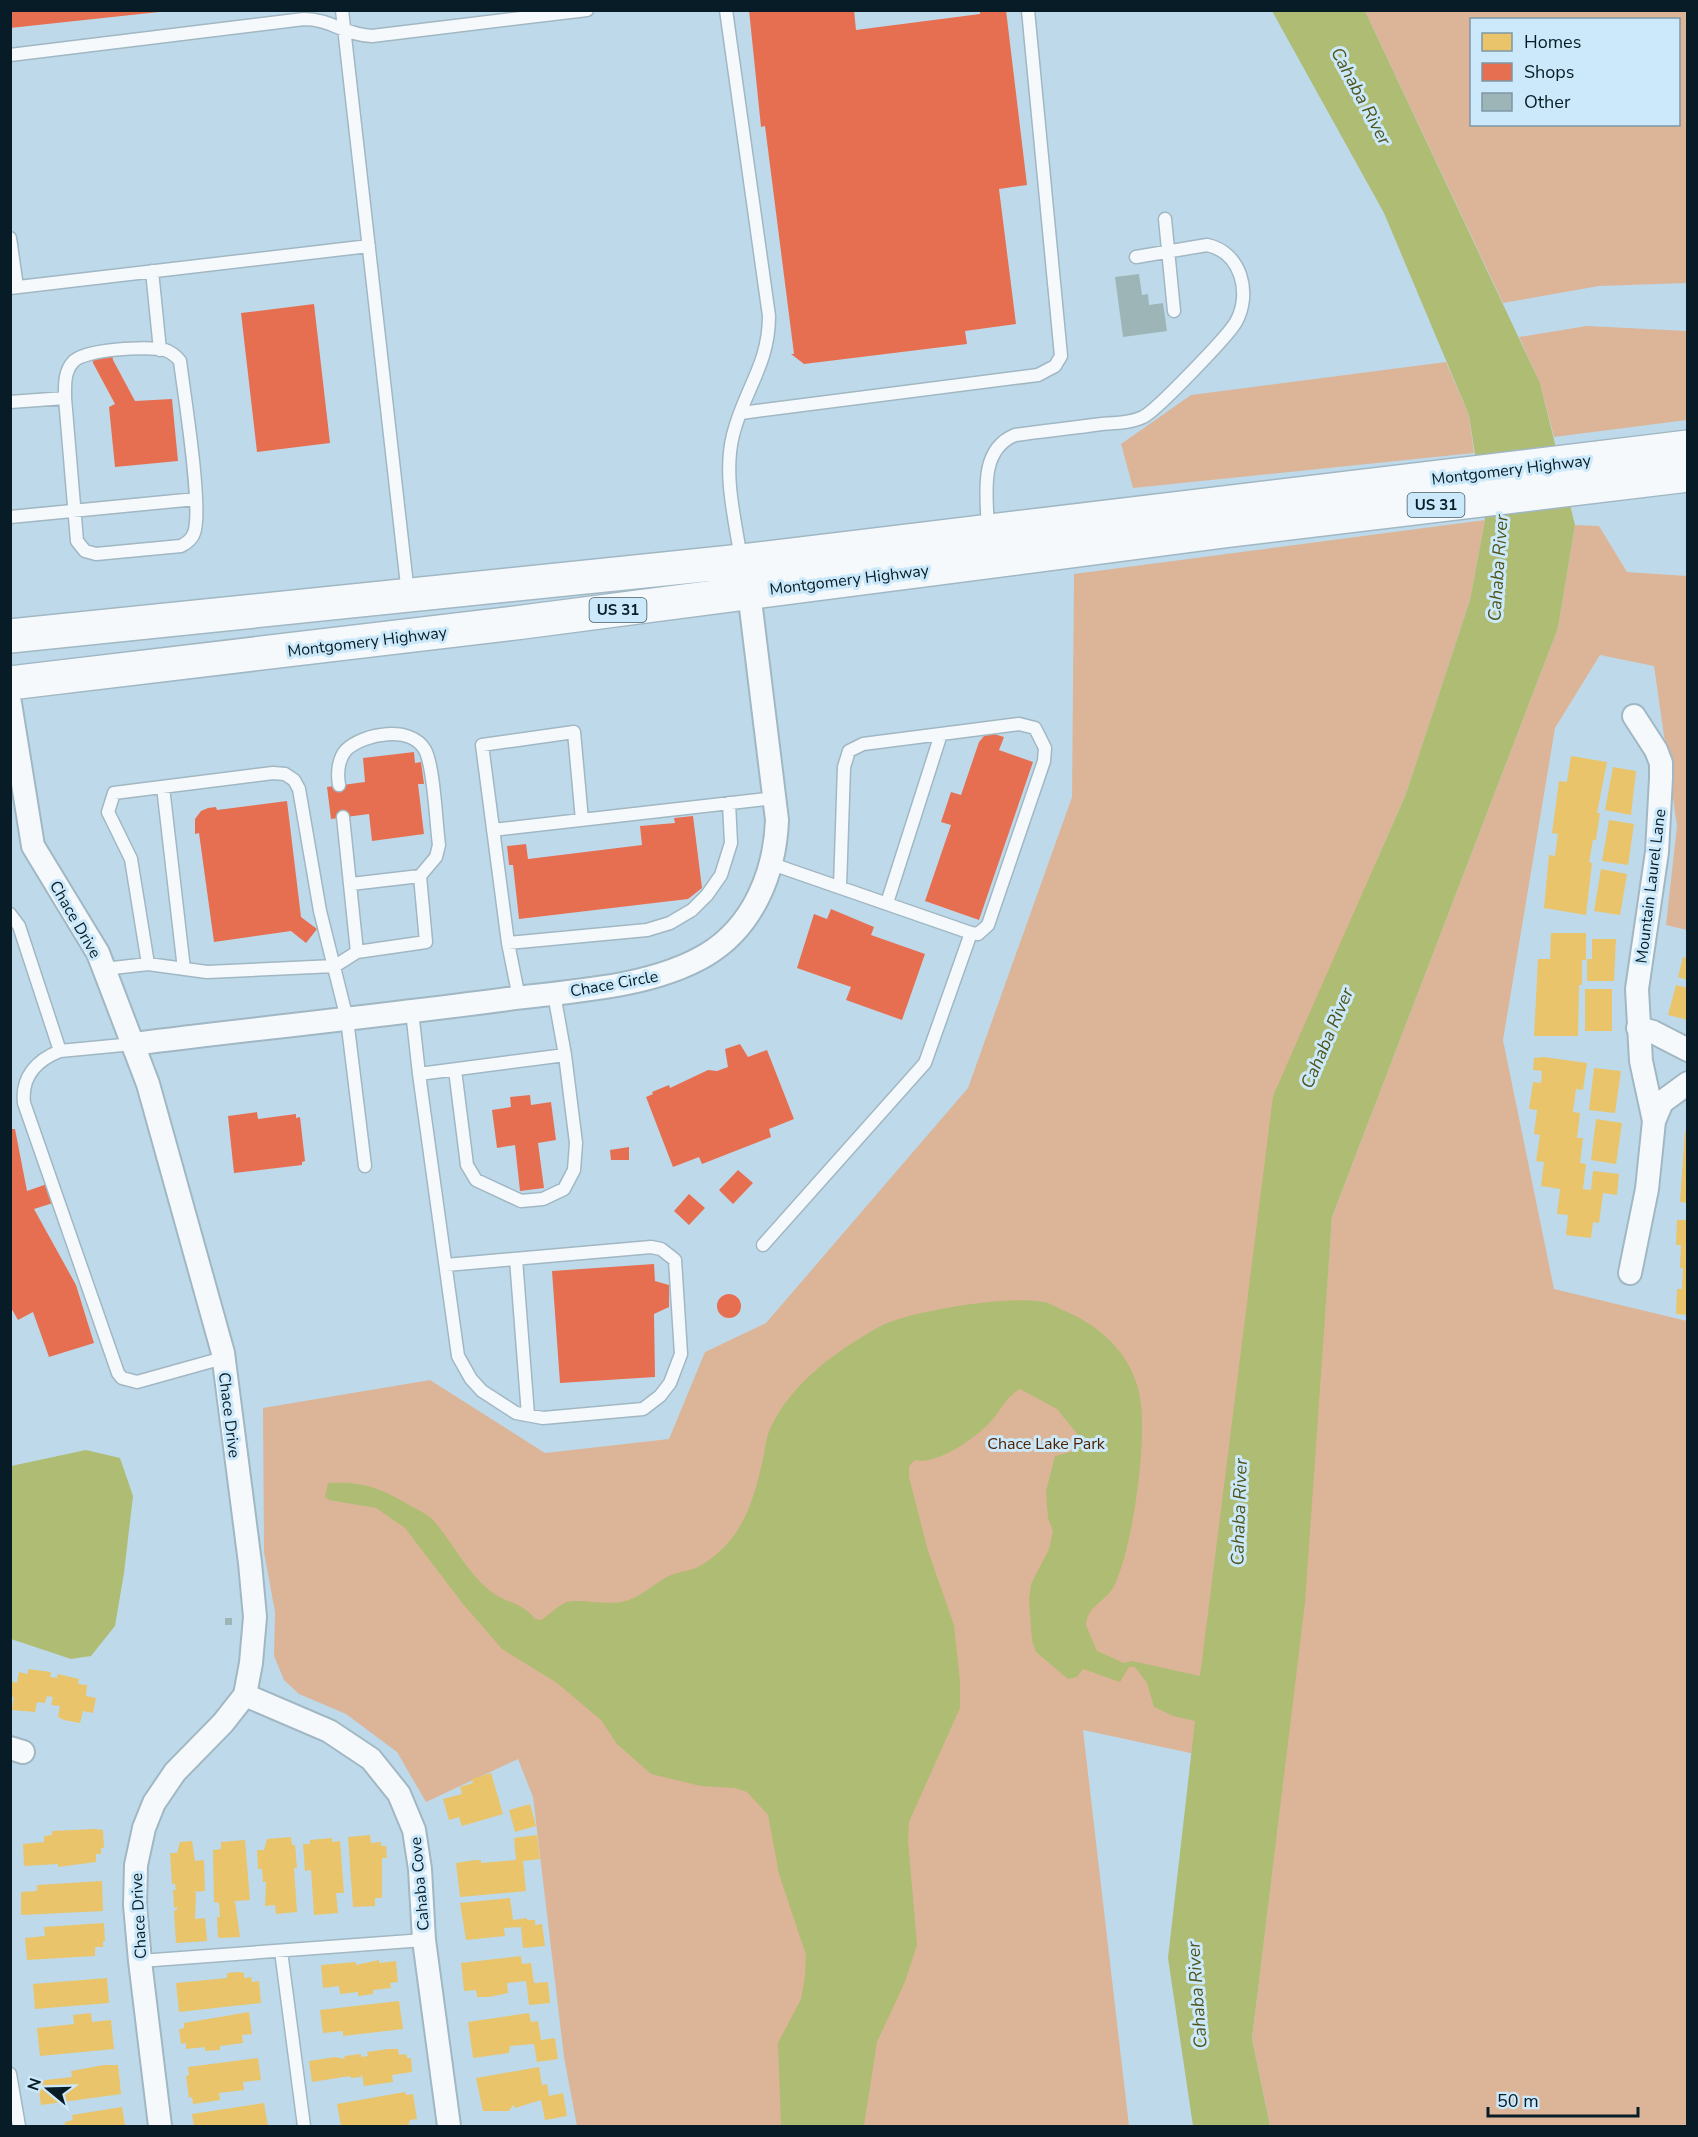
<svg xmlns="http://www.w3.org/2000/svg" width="1698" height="2137" viewBox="0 0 1698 2137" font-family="'Nunito Sans',sans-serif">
	<rect width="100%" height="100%" fill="#bedaea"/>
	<path fill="#dcb599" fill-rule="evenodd" d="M 1365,11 L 1687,11 L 1687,283 L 1599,286 L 1503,303 ZM 1472,20 L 1678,20 L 1678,124 L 1472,124 Z
		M 1587,326 L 1687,331 L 1687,420 L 1554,437 L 1540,383 L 1519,337 Z
		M 1446,362 L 1469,415 L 1474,453 L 1133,488 L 1121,444 L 1191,395 Z
		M 1485,520 L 1470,600 L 1406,794 L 1377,860 L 1307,1202 L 1324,1325 L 1332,1217 L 1558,628 L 1575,525 L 1599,526 L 1627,572 L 1687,576 L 1687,930 L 1666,925 L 1677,826 L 1654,666 L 1600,655 L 1555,728 L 1503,1040 L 1554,1289 L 1687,1321 L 1687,2126 L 1270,2126 L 1252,2039 L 1284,1773 L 1083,1730 L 1129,2126 L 577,2126 L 564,2057 L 533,1797 L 518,1759 L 426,1802 L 397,1752 L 346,1714 L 299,1694 L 284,1680 L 274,1656 L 275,1612 L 264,1552 L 263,1408 L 430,1380 L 545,1453 L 669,1439 L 705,1352 L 766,1323 L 968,1088 L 1072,797 L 1074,574 Z"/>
	<path fill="#afbc73" d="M 1272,11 L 1365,11 L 1540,383 L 1575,525 L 1558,628 L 1332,1217 L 1305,1603 L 1252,2039 L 1270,2126 L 1193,2126 L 1168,1958 L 1195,1721 L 1173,1716 L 1154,1707 L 1147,1683 L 1135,1667 L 1129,1667 L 1120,1682 L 1083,1669 L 1077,1677 L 1068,1679 L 1036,1652 L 1032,1641 L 1029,1601 L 1031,1584 L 1049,1549 L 1053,1531 L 1048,1518 L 1046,1491 L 1055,1456 L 1074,1451 L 1078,1435 L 1057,1409 L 1020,1389 C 1006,1397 1002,1409 992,1420 C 978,1437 936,1466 915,1460 L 909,1466 L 909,1477 L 928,1551 L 954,1625 L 960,1681 L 960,1708 L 909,1822 L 908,1840 L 917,1945 L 905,1982 L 877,2042 L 864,2126 L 781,2126 L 778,2043 L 801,1999 L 805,1976 L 806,1955 L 779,1874 L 768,1815 L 747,1792 L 735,1788 L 701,1786 L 651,1774 L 617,1744 L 601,1720 L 557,1683 L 502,1649 L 463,1604 L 405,1528 L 376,1508 L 329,1500 L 325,1497 L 328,1483 C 363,1481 381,1488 411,1506 C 418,1510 428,1514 434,1521 C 453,1543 466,1571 489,1590 C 506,1604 521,1601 535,1619 L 541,1620 C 549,1615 558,1605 567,1602 C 582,1598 609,1607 629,1600 C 643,1595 655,1583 669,1576 C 680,1571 694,1571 703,1564 C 743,1539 753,1502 763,1459 C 765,1449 766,1438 770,1429 C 791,1383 836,1351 879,1327 C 908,1311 1010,1295 1043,1302 C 1051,1303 1059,1309 1067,1312 C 1106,1329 1136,1360 1141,1404 C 1146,1448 1133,1545 1115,1584 C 1108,1601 1087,1605 1086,1625 L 1097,1651 L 1124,1663 L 1132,1661 L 1200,1676 L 1273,1096 L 1406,794 L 1470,600 L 1485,520 L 1469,415 L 1384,213 Z
		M 86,1450 L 120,1458 L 133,1496 L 124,1573 L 115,1626 L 91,1656 L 71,1659 L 11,1639 L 11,1466 Z"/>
	<path fill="#e9c46a" d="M 1571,756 L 1607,762 L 1597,813 L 1600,813 L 1596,840 L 1593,840 L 1589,862 L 1592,863 L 1586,915 L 1544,908 L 1549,855 L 1555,856 L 1558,834 L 1552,833 L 1559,781 L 1567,782 Z
		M 1613,767 L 1636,771 L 1631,815 L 1605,810 Z
		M 1609,820 L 1634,824 L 1628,865 L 1602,861 Z
		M 1601,869 L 1627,874 L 1620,915 L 1594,911 Z
		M 1551,933 L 1586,933 L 1586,960 L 1582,960 L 1582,985 L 1579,985 L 1578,1036 L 1534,1036 L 1538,959 L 1550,959 Z
		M 1592,939 L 1616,939 L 1614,981 L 1587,981 L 1587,959 L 1592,959 Z
		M 1683,957 L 1688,958 L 1688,980 L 1678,977 Z
		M 1676,985 L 1688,988 L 1688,1020 L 1668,1015 Z
		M 1585,989 L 1612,989 L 1612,1031 L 1585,1031 Z
		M 1544,1057 L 1587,1063 L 1583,1090 L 1576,1089 L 1573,1112 L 1580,1113 L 1577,1138 L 1583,1138 L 1580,1163 L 1586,1164 L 1583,1189 L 1591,1190 L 1593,1171 L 1619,1174 L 1617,1195 L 1603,1193 L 1599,1223 L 1593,1222 L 1591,1238 L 1566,1235 L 1568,1215 L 1557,1214 L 1560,1189 L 1541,1186 L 1544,1162 L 1536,1161 L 1540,1135 L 1534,1134 L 1537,1110 L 1529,1109 L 1533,1082 L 1541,1083 L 1542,1071 L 1533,1070 L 1534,1058 Z
		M 1594,1068 L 1621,1071 L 1615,1113 L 1589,1110 Z
		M 1596,1119 L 1622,1123 L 1616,1164 L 1591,1160 Z
		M 1685,1131 L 1688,1131 L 1688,1203 L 1680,1202 Z
		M 1677,1220 L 1688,1220 L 1688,1315 L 1676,1314 L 1677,1289 L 1682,1289 L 1683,1268 L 1680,1268 L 1681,1245 L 1676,1245 Z
		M 28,1669 L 51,1672 L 50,1677 L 57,1678 L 58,1674 L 79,1679 L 78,1684 L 87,1685 L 86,1696 L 96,1698 L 93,1713 L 83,1711 L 80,1723 L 64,1720 L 58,1717 L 60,1706 L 51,1705 L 53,1697 L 47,1696 L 45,1703 L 37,1702 L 35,1712 L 12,1710 L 14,1697 L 10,1697 L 10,1681 L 17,1683 L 19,1672 L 28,1674 Z
		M 491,1773 L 503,1814 L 462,1826 L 459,1817 L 449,1820 L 443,1799 L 462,1794 L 460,1787 L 473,1783 L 472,1779 Z
		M 530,1804 L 536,1826 L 515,1832 L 509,1810 Z
		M 94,1829 L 103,1830 L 104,1848 L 101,1848 L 101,1854 L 96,1854 L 96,1862 L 58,1867 L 58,1864 L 24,1866 L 23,1844 L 44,1842 L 44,1836 L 52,1835 L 52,1831 Z
		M 370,1835 L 371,1843 L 381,1842 L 381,1846 L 386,1846 L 387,1858 L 382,1858 L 382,1898 L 375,1898 L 375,1906 L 353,1907 L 348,1837 Z
		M 537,1835 L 540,1859 L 523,1861 L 526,1891 L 460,1897 L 456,1863 L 475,1860 L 481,1860 L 481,1863 L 516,1860 L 514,1838 Z
		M 291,1837 L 292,1845 L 295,1845 L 297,1868 L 294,1868 L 297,1912 L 276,1914 L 275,1905 L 265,1906 L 266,1882 L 263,1882 L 262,1869 L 258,1869 L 257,1850 L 264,1850 L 267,1839 Z
		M 332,1838 L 332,1842 L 340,1841 L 344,1893 L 336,1893 L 338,1913 L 314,1915 L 311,1870 L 305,1871 L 303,1844 L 310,1844 L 310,1840 Z
		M 245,1840 L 250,1900 L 235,1901 L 240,1937 L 218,1938 L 217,1917 L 220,1917 L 219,1903 L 214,1902 L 213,1850 L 221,1849 L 221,1842 Z
		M 192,1841 L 195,1861 L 204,1860 L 205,1891 L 193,1892 L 196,1893 L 195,1919 L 205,1918 L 207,1941 L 176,1943 L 174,1911 L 177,1910 L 177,1907 L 174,1908 L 173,1890 L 176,1890 L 175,1884 L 172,1884 L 170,1853 L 177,1853 L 180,1842 Z
		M 102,1881 L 103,1911 L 21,1915 L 21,1892 L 37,1891 L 37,1885 Z
		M 510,1898 L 513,1920 L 527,1918 L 527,1920 L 535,1920 L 535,1925 L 542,1924 L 545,1946 L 523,1948 L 521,1927 L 504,1928 L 505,1936 L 466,1940 L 460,1903 Z
		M 104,1923 L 105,1941 L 103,1941 L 103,1947 L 95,1947 L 95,1956 L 27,1960 L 25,1938 L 45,1936 L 44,1927 Z
		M 521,1956 L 522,1964 L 531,1963 L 534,1983 L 548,1982 L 550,2003 L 529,2005 L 526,1981 L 507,1983 L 508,1993 L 489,1997 L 477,1997 L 476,1990 L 464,1991 L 461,1963 Z
		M 379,1960 L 379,1963 L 396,1961 L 398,1982 L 390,1983 L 391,1988 L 373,1990 L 373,1994 L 358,1996 L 358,1992 L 340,1994 L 339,1986 L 323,1988 L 321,1965 L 356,1962 L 356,1965 Z
		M 238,1972 L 244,1973 L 244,1978 L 251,1977 L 252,1982 L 259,1981 L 261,2003 L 179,2012 L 176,1983 L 227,1978 L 227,1973 Z
		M 107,1978 L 109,2003 L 35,2009 L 33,1984 Z
		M 399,2001 L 403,2029 L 343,2036 L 343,2031 L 323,2033 L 320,2010 Z
		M 249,2012 L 252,2034 L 242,2035 L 243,2043 L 220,2046 L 220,2050 L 205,2051 L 205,2047 L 186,2049 L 186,2043 L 181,2044 L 179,2029 L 184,2028 L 184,2023 Z
		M 91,2013 L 92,2022 L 111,2020 L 114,2049 L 40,2056 L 37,2028 L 74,2024 L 73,2015 Z
		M 529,2013 L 531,2022 L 538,2021 L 541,2040 L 555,2038 L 558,2059 L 537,2062 L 534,2044 L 510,2046 L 509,2053 L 473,2058 L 468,2022 Z
		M 388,2049 L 398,2049 L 399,2055 L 406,2054 L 407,2058 L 411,2058 L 412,2072 L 392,2075 L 393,2082 L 364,2086 L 362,2074 L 361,2077 L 351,2078 L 350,2076 L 312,2082 L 309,2061 L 335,2057 L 345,2059 L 344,2056 L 361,2054 L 361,2057 L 368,2056 L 367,2052 Z
		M 258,2058 L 261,2080 L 243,2082 L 244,2090 L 219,2093 L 220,2100 L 193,2104 L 192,2097 L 189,2098 L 186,2076 L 189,2075 L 188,2067 Z
		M 104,2065 L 118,2065 L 121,2094 L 41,2105 L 37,2081 L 72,2077 L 71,2071 Z
		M 539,2067 L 542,2085 L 547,2084 L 549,2096 L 563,2093 L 567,2116 L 545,2120 L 541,2100 L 515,2108 L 513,2105 L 509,2111 L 483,2111 L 476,2078 Z
		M 405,2092 L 406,2095 L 413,2094 L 417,2119 L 410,2120 L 408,2126 L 341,2126 L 337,2104 Z
		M 264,2103 L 268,2126 L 194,2126 L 192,2114 Z
		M 122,2107 L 125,2125 L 122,2126 L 65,2126 L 65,2122 L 73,2120 L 72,2115 Z"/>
	<path fill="#e76f51" d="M 10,10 L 159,10 L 159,12 L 10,28 Z
		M 749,10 L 854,10 L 856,30 L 980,14 L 980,10 L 1006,10 L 1027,185 L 999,189 L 1016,324 L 965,331 L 967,344 L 804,364 L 791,354 L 794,354 L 765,126 L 761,127 Z
		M 314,304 L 330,443 L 257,452 L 241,313 Z
		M 112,354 L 113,360 L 135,401 L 172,399 L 178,461 L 115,467 L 109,407 L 115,404 L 93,363 L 92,355 Z
		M 994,734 L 1004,737 L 999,750 L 1033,762 L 979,920 L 925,901 L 951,825 L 941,822 L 951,792 L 961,795 L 979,742 L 984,736 Z
		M 414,752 L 415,763 L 421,762 L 424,784 L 418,784 L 424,834 L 372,841 L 369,814 L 331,819 L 327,787 L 365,782 L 363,758 Z
		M 287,801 L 301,917 L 317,929 L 306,943 L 291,931 L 214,942 L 199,833 L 195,834 L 195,819 L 201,811 L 208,808 L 216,807 L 217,810 Z
		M 693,816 L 702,888 L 688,899 L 519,919 L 513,865 L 509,865 L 507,846 L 526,844 L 528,859 L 642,845 L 640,826 L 675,823 L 674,818 Z
		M 831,909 L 874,927 L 871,935 L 925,954 L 902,1020 L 846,1000 L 851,987 L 797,968 L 814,914 L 827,919 Z
		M 740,1044 L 748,1057 L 767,1050 L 794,1119 L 769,1129 L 771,1137 L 702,1164 L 699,1157 L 673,1167 L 646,1097 L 653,1094 L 652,1092 L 669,1085 L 670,1088 L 708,1070 L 717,1071 L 728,1067 L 725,1049 Z
		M 530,1095 L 531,1105 L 551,1102 L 556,1140 L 538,1143 L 544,1188 L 520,1191 L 515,1145 L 497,1148 L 492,1110 L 511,1107 L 510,1097 Z
		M 257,1112 L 258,1119 L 296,1114 L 296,1118 L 300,1117 L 305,1161 L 302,1162 L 302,1165 L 234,1173 L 228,1116 Z
		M 10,1129 L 15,1129 L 27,1191 L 47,1184 L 53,1203 L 34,1209 L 76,1285 L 94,1343 L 49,1357 L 33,1312 L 18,1320 L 10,1306 Z
		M 629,1147 L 629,1160 L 611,1160 L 610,1150 Z
		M 738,1170 L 753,1183 L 733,1204 L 719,1190 Z
		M 689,1194 L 705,1208 L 689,1225 L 674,1211 Z
		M 654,1264 L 655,1281 L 669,1285 L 669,1307 L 654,1314 L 655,1377 L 560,1383 L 552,1271 Z
		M717 1306a12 12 0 1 1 24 0a12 12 0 1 1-24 0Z"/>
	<path fill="#9eb5b8" d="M 1139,274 L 1142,295 L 1148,294 L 1149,305 L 1163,303 L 1167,331 L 1123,337 L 1115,277 Z
		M 225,1618 L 232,1618 L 232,1625 L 225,1625 Z"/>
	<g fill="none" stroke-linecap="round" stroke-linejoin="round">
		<g stroke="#a1b7c3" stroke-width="15">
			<path id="service" d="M 342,10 L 408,594
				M 726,10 L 769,316 C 769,365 744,390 733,435 C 723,475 735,519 741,559
				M 10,55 L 304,19 C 330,19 345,35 372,36 L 587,10
				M 1165,219 L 1174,311
				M 10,238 L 17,287
				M 152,271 L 160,350
				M 10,288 L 369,246
				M 10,402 L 65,398 L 77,541 L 85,551 L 96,554 L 181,546 C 187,543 192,539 194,533 C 203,510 184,393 180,361 C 176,356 171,352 165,350 C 148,346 83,349 73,362 C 64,372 65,385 65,398
				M 741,413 L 1038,375 L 1055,366 L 1061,356 L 1028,10
				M 10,517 L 196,499
				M 988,530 C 987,497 978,450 1015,435 C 1044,431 1073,428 1102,424 C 1115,423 1131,423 1143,417 C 1156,411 1228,336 1236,322 C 1252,293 1241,252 1207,245 L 1136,257
				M 339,785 C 337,774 338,759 346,750 C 364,733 411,725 425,750 C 434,766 436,823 439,845 L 436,857 L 420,876 L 351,884
				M 163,787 L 184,969
				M 343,817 L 357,952
				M 493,830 L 775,798
				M 772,864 L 971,933 L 978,934 L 988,925 L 1044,761 L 1045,748 L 1035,728 L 1019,724 L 863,744 L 849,751 L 844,767 L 840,887
				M 887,903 L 941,734
				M 10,914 L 19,926 L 60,1051 L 133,1044
				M 508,943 L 647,930 L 670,923 L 692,910 L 707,895 L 721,875 L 731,843 L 729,803
				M 148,964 L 131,859 L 108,812 L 114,793 L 273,773 L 285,774 L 294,780 L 299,789 L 320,911 L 347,1019 L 365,1166
				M 104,969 L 148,964 L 207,972 L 335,966 L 357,952 L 426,942 L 420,876
				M 519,998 L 508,943 L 482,745 L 574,732 L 582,820
				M 412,1011 L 419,1074 L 565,1055
				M 60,1051 C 37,1060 21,1077 24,1103 L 118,1373 L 122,1378 L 137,1382 L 223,1358
				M 455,1070 L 467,1165 L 476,1180 L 521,1201 L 543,1199 L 564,1189 L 574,1170 L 576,1143 L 565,1055 L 554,994
				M 419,1074 L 458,1356 L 471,1379 L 482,1391 L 516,1413 L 543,1418 L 643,1409 L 660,1396 L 670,1383 L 681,1354 L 675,1260 L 661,1249 L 651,1247 L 446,1265
				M 763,1245 L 925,1063 L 971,933
				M 516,1259 L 528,1415
				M 281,1951 L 304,2126
				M 140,1961 L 424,1940
				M 10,2074 L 19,2126"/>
		</g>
		<g stroke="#a1b7c3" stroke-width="26">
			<path id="minor" d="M 10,703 L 33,846 L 98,953 L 148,1084 L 223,1353 L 250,1563 L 255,1617 L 251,1663 L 245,1695 L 223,1723 L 175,1772 L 154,1803 L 144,1828 L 136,1865 L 135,1905 L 140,1961 L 160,2126
				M 1638,1028 L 1653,1032 L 1688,1050
				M 133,1044 C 258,1028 383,1016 508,999 C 571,991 650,988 706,955 C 753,927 775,873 777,820 L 749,592
				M 1654,1121 L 1662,1102 L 1688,1083
				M 1630,1273 L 1647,1189 L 1654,1121 L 1641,1061 L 1637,989 L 1657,852 L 1661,778 L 1661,763 L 1656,750 L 1634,716
				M 245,1695 L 329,1731 L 371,1759 L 399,1794 L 414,1830 L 420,1869 L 424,1940 L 449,2126
				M 10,1748 L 23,1752"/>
		</g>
		<g stroke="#a1b7c3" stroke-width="36">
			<path id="primary" d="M 10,636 L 742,561 L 1688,447
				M 10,683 L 523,622 L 1224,531 L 1688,475"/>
		</g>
		<use href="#service" stroke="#f5f9fc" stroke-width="12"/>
		<use href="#minor" stroke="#f5f9fc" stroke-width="22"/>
		<use href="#primary" stroke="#f5f9fc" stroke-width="33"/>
	</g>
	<g text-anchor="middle" stroke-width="6" stroke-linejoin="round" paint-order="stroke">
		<g fill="#cbe9fa" stroke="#425a66" stroke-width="1.5">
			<rect x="1407.5" y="493" width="57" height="24" rx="4.5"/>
			<rect x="589.5" y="598" width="57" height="24" rx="4.5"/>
		</g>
		<g font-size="15" font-weight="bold" fill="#071c26">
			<text x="1436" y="510">US 31</text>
			<text x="618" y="615">US 31</text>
		</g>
		<g font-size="16" fill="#071c26" stroke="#cbe9fa">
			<text transform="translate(1511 469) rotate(-7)" y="6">Montgomery Highway</text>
			<text transform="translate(849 579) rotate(-7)" y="6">Montgomery Highway</text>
			<text transform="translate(367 641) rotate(-7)" y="6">Montgomery Highway</text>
			<text transform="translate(1650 886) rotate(-83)" y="6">Mountain Laurel Lane</text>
			<text transform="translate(76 919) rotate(60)" y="6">Chace Drive</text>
			<text transform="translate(614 983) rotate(-10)" y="6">Chace Circle</text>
			<text transform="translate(230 1415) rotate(83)" y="6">Chace Drive</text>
			<text transform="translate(419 1884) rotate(-95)" y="6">Cahaba Cove</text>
			<text transform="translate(138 1916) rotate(-93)" y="6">Chace Drive</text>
		</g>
		<g font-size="16" fill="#4d2200" stroke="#cbe9fa">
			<text x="1046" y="1449">Chace Lake Park</text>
		</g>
		<g font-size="18" font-style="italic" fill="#50541a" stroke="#cbe9fa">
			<text transform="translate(1361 96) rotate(62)" y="6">Cahaba River</text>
			<text transform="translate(1498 568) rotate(-86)" y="6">Cahaba River</text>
			<text transform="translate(1327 1038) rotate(-67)" y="6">Cahaba River</text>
			<text transform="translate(1239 1512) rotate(-88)" y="6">Cahaba River</text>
			<text transform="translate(1197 1995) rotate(-94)" y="6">Cahaba River</text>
		</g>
	</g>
	<rect width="1698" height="2137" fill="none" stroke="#071c26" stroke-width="24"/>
	<rect x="1470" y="18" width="210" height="108" fill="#cbe9fa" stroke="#7d97a5" stroke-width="1.5"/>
	<rect x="1482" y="33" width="30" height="18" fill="#e9c46a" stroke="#7d97a5" stroke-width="1.5"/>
	<text x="1524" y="48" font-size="18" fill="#071c26">Homes</text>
	<rect x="1482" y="63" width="30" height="18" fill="#e76f51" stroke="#7d97a5" stroke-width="1.5"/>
	<text x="1524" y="78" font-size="18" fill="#071c26">Shops</text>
	<rect x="1482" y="93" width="30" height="18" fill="#9eb5b8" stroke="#7d97a5" stroke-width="1.5"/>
	<text x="1524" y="108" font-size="18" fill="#071c26">Other</text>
	<g transform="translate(48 2089) rotate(289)" stroke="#cbe9fa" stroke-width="4.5" paint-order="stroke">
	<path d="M0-4.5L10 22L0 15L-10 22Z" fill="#071c26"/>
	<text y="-9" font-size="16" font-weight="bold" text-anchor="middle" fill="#071c26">N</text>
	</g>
	<path d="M1488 2107v9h150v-9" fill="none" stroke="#071c26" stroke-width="3"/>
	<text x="1497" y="2107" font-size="18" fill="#071c26" stroke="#cbe9fa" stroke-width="4.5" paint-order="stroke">50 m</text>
</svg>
